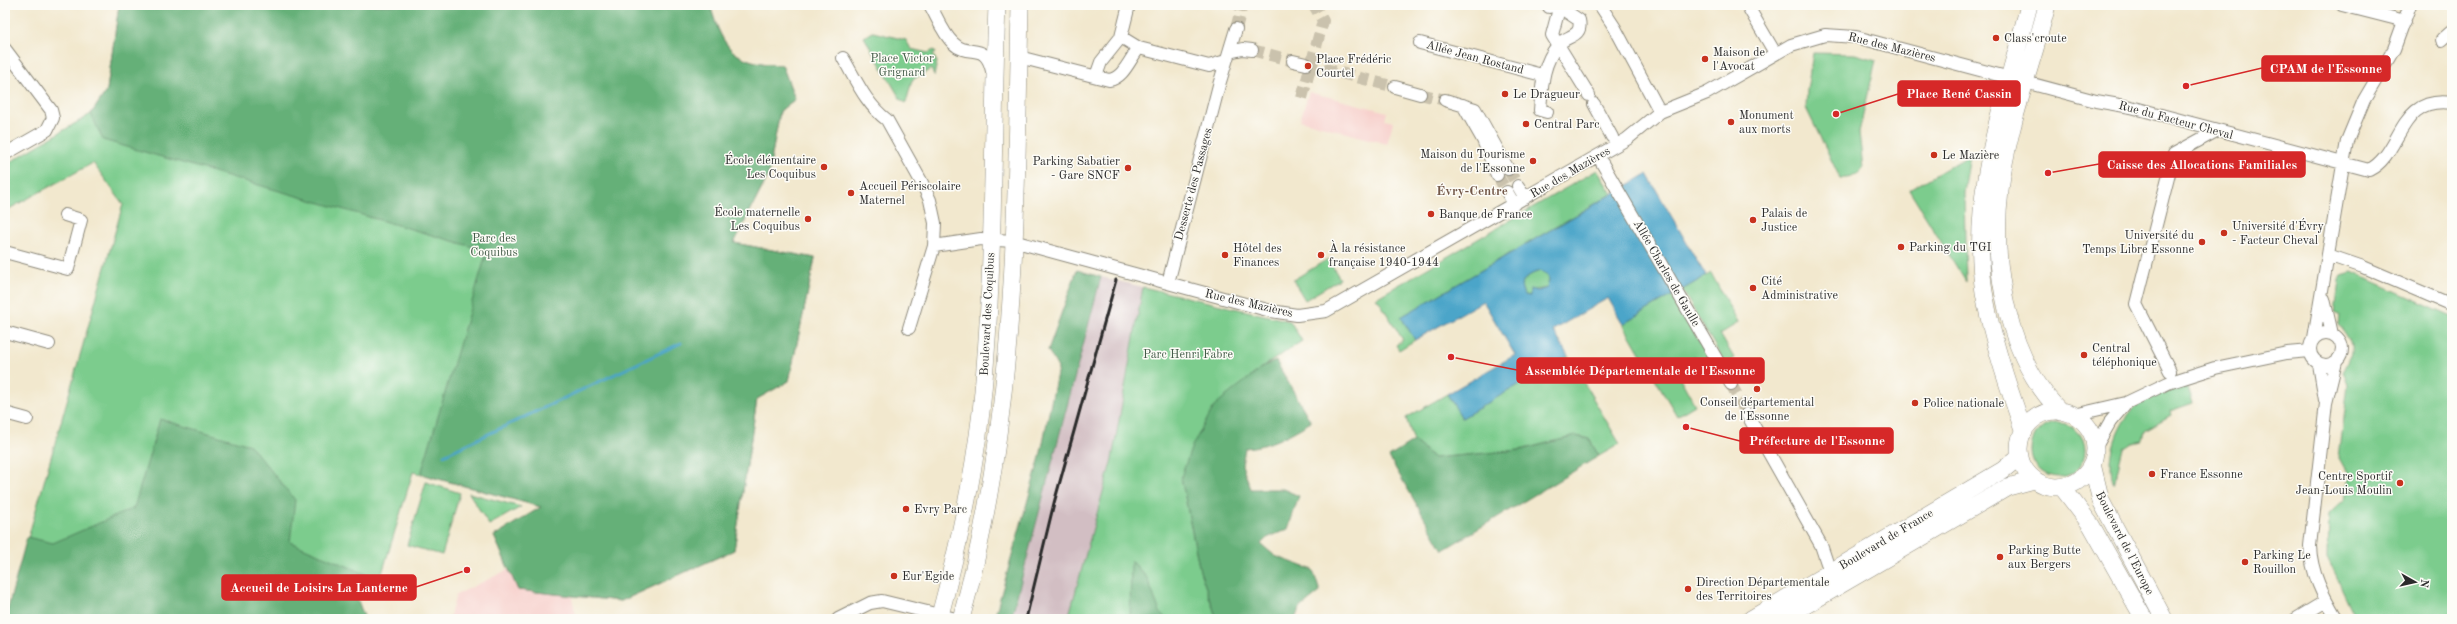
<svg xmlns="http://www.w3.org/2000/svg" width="2457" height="624" viewBox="0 0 2457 624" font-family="'Old Standard TT',serif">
	<rect width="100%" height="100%" fill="#fdfcf7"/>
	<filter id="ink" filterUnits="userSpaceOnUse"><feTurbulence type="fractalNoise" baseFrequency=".025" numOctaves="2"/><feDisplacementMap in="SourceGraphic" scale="8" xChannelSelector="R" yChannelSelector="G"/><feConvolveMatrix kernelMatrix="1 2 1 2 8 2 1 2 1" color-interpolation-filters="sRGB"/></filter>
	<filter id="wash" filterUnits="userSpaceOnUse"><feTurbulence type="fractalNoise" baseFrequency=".012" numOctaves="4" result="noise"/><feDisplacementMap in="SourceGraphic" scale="16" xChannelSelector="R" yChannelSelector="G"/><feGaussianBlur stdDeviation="0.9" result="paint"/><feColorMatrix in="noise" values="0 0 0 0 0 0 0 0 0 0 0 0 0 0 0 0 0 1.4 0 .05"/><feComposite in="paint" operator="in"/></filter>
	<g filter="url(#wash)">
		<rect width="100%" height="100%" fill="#f2e8ce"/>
		<path fill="#f7d0cc" d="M 1309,92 L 1387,112 L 1385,120 L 1393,122 L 1387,144 L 1300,120 Z
			M 538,555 L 569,586 L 577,619 L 449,619 L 456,595 Z"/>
		<path fill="#d2bec3" d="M 1101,277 L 1143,287 L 1112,459 L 1068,619 L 1011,619 Z"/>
		<path fill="#7ccc8d" stroke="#547c5c" d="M 119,5 L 710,5 C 723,50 734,63 782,65 L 795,99 L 780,111 L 768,176 L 734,243 L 815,258 L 789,381 L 757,399 L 734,550 L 621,601 L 518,590 L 494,536 L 541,507 L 413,472 L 380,580 L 356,596 L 365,619 L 5,619 L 123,204 L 93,163 L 5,211 L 5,165 L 91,114 L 107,90 Z
			M 873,32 L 906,40 L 911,49 L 928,53 L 934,50 L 936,53 L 933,55 L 937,62 L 934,76 L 931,69 L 912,80 L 906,103 L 901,100 L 864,37 Z
			M 1813,53 L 1855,54 L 1876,60 L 1859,132 L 1863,168 C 1857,176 1850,179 1840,178 L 1806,108 L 1807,90 Z
			M 1970,155 L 1964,193 L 1966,282 L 1909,190 Z
			M 1597,170 L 1612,194 L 1401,317 L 1415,340 L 1399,350 L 1396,345 L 1403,340 L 1379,301 L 1376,298 Z
			M 1328,259 L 1340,279 L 1305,300 L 1293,280 Z
			M 1541,271 L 1548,275 L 1549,280 L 1547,288 L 1530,291 L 1530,296 L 1524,295 L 1521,286 C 1524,277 1532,273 1541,271 Z
			M 2352,272 L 2452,316 L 2452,619 L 2356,619 L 2328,559 L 2329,514 L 2345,499 L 2349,476 L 2339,458 L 2348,385 L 2343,372 C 2355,351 2354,344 2339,325 L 2340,315 L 2335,313 L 2339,280 L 2342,275 Z
			M 1711,273 L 1738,323 L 1720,334 L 1734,358 L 1725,363 L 1682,290 Z
			M 1143,287 L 1290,321 L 1302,341 L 1264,366 L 1181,477 L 1200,571 L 1217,619 L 1068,619 L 1112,459 Z
			M 1672,296 L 1716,370 L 1706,376 L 1694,356 L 1674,367 L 1695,405 L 1677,416 L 1623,324 Z
			M 1568,356 L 1620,444 L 1599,456 L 1589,439 L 1576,436 L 1520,450 L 1434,458 L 1414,441 L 1406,418 L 1447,394 L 1462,418 Z
			M 2186,383 L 2193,403 L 2170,411 L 2171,415 L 2145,430 L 2143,440 L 2132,442 L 2123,448 L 2114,485 C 2104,455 2120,412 2149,397 C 2160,391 2174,388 2186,383 Z
			M2031 450a27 27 0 1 1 54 0a27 27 0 1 1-54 0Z
			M 426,482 L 460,493 L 442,555 L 407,545 Z
			M 469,493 L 521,507 L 489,525 Z"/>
		<path fill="#65b078" stroke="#486e52" d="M 119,5 L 710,5 C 723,50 734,63 782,65 L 795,99 L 780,111 L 768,176 L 734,243 L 815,258 L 789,381 L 757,399 L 734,550 L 621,601 L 518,590 L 494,536 L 541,507 L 421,474 L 487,251 L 103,140 L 91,114 L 107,90 Z
			M 1077,270 L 1101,277 L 1011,619 L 994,619 L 1040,457 L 1058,368 L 1048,350 Z
			M 1276,361 L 1311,422 C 1289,435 1271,446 1245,448 L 1242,465 L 1251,489 L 1283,489 L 1299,496 L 1288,529 L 1267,538 L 1261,544 L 1275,556 L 1313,570 L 1320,592 L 1299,609 L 1295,619 L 1217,619 L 1200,571 L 1181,477 L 1192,446 L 1215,405 L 1264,366 Z
			M 160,419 L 250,445 L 295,500 L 290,542 L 380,580 L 356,596 L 365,619 L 5,619 L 27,537 L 53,543 L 134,508 Z
			M 1576,436 L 1589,439 L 1599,456 L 1443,550 L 1389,457 L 1414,441 L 1434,458 L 1520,450 Z
			M 1131,560 L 1147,578 L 1160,612 L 1166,619 L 1130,619 Z"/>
		<path fill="#4ba5c9" stroke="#3b687a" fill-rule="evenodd" d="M 1647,174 L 1706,276 L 1623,324 L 1608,298 L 1553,330 L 1568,356 L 1462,418 L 1447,394 L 1515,355 L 1483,301 L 1415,340 L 1401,317 ZM 1541,271 L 1548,275 L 1549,280 L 1547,288 L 1538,291 L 1530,289 L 1530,296 L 1524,295 L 1521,286 C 1524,277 1532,273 1541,271 Z"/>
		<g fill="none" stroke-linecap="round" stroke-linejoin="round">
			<path stroke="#4ba5c9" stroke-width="3" d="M 444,455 L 681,343"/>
		</g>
	</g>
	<g filter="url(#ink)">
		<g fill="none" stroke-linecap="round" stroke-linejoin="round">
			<path stroke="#cac2ad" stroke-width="12" stroke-dasharray="12 6" stroke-linecap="butt" d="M 1236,29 L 1242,5
				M 1252,50 L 1293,61
				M 1306,64 L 1395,87
				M 1420,94 L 1445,100
				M 1302,98 L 1323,21 L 1314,5
				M 1508,169 L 1518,186
				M 1497,175 L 1507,192
				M 1731,384 L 1747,414"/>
			<g stroke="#8e8a7c" stroke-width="14">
				<path id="street" d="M 930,5 C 937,17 943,34 953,43 C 969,59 985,40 992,71
					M 1549,5 L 1549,7
					M 1560,5 L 1552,35 L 1589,95
					M 1600,5 L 1615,28 L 1660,112
					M 1747,5 L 1775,53
					M 2342,5 L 2405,21
					M 1121,37 L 1139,48 L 1209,66 L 1226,61
					M 2442,40 L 2452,31
					M 1420,43 L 1542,75
					M 5,49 L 51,110 L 53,118 L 47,130 L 5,154
					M 1229,52 L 1243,49 L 1252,50
					M 1019,57 L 1109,80 C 1124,78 1130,58 1139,48
					M 843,58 C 856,80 866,104 887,120 L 922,183 L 930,200 L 935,223 L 934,246 L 909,328
					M 1293,61 L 1306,64
					M 1096,76 L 1101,62 L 1121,37 L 1129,5
					M 1395,87 L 1420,94
					M 1445,100 L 1475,109 L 1508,169
					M 1594,104 L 1612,137
					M 1463,105 L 1483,140 L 1497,175
					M 1547,112 L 1540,110 C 1542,87 1542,64 1558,45 C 1566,35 1583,38 1579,20 L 1567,12
					M 1602,163 L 1731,384
					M 1518,186 L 1525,198
					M 1507,192 L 1514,204
					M 934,246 L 981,239 L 1013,241 L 1271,311 L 1297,315 L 1326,311 L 1627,139 L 1660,112 L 1707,93 L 1791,45 L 1825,35 L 1856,37 L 2096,101 L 2131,107 L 2369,170 C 2403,153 2397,95 2452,103
					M 5,252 L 68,269 L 81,220 L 65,215
					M 2328,255 L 2363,267 L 2452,305
					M 1168,283 L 1219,85 L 1236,29
					M 2324,299 L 2332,334
					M 5,332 L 49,344
					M2310 349a16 16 0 1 1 32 0a16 16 0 1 1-32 0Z
					M 2314,338 L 2347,141 L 2364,100 L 2394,49 L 2410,5
					M 2336,362 L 2326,403 L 2310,546 C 2311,573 2323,596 2337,619
					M 2319,364 L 2325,400
					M 2170,371 L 2136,304 L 2174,154 L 2216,131
					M 5,413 L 27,419
					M 1747,414 L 1821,545 L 1827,563
					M 2074,415 L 2126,403 L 2168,383 L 2215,368 L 2287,353 L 2310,351
					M 2095,448 L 2110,422 L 2126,403
					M 838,619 L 870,603 L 882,601 L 956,619
					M 2296,619 L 2326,601"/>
			</g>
			<g stroke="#8e8a7c" stroke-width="18">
				<path id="secondary" d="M 2047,5 C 2032,66 2007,128 2000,190 C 1991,264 2007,359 2061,412
					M2019 449a38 38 0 1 1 76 0a38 38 0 1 1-76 0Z
					M 2024,432 C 2008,386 1992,340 1984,292 C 1969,194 2005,99 2029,5
					M 2092,464 L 2101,501 L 2164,619
					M 2062,487 L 2091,525 L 2144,619
					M 939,619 C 957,552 973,481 981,412 C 995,277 992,141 997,5
					M 961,619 C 1017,420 1016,210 1020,5
					M 1751,619 L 2003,470 L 2020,456
					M 1782,619 L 2008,487 L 2034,480"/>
			</g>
			<use href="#street" stroke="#fff" stroke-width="12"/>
			<use href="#secondary" stroke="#fff" stroke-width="17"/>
			<path stroke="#2b2b2b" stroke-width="3" d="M 1026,619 L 1054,503 L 1116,280"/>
		</g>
	</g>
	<g fill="#c8321e" stroke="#fdfcf7" stroke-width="1.5">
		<circle cx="1996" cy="38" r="4"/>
		<circle cx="1705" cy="59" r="4"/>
		<circle cx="1308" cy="66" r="4"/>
		<circle cx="1505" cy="94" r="4"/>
		<circle cx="1731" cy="122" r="4"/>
		<circle cx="1526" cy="124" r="4"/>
		<circle cx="1934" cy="155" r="4"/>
		<circle cx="1533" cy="161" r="4"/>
		<circle cx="824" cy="167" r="4"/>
		<circle cx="1128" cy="168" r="4"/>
		<circle cx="851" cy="193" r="4"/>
		<circle cx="1431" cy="214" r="4"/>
		<circle cx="808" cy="219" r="4"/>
		<circle cx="1753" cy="220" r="4"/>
		<circle cx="2224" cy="233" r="4"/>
		<circle cx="2202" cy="242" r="4"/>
		<circle cx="1901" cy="247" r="4"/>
		<circle cx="1225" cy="255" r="4"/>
		<circle cx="1321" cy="255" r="4"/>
		<circle cx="1753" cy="288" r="4"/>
		<circle cx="2084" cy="355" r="4"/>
		<circle cx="1757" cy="389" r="4"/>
		<circle cx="1915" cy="403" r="4"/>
		<circle cx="2152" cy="474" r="4"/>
		<circle cx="2400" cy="483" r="4"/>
		<circle cx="906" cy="509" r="4"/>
		<circle cx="2000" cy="557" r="4"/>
		<circle cx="2245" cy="562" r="4"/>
		<circle cx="894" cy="576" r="4"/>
		<circle cx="1688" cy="589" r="4"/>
	</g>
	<g text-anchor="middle" stroke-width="3" stroke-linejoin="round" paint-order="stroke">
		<g font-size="12" fill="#2b2b2b" stroke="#fdfcf7" text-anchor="start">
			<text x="2004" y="42">Class'croute</text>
			<text x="1713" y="56">Maison de<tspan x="1713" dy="14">l'Avocat</tspan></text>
			<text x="1316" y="63">Place Frédéric<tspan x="1316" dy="14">Courtel</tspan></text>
			<text x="1513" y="98">Le Dragueur</text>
			<text x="1739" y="119">Monument<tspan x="1739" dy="14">aux morts</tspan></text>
			<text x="1534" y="128">Central Parc</text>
			<text x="1525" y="158" text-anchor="end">Maison du Tourisme<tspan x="1525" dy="14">de l'Essonne</tspan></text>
			<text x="1942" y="159">Le Mazière</text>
			<text x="816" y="164" text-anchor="end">École élémentaire<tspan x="816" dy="14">Les Coquibus</tspan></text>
			<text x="1120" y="165" text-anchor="end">Parking Sabatier<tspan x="1120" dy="14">- Gare SNCF</tspan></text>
			<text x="859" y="190">Accueil Périscolaire<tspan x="859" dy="14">Maternel</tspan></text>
			<text x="800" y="216" text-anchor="end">École maternelle<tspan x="800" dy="14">Les Coquibus</tspan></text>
			<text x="1761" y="217">Palais de<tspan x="1761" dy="14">Justice</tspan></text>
			<text x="1439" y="218">Banque de France</text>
			<text x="2232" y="230">Université d'Évry<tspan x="2232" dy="14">- Facteur Cheval</tspan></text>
			<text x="2194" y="239" text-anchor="end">Université du<tspan x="2194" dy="14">Temps Libre Essonne</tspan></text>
			<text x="1909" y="251">Parking du TGI</text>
			<text x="1233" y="252">Hôtel des<tspan x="1233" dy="14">Finances</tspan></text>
			<text x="1329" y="252">À la résistance<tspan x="1329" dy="14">française 1940-1944</tspan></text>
			<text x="1761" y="285">Cité<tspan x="1761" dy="14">Administrative</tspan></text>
			<text x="2092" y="352">Central<tspan x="2092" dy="14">téléphonique</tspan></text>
			<text x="1757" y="406" text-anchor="middle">Conseil départemental<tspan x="1757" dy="14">de l'Essonne</tspan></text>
			<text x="1923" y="407">Police nationale</text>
			<text x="2160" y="478">France Essonne</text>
			<text x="2392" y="480" text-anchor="end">Centre Sportif<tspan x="2392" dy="14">Jean-Louis Moulin</tspan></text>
			<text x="914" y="513">Evry Parc</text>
			<text x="2008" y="554">Parking Butte<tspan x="2008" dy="14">aux Bergers</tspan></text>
			<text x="2253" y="559">Parking Le<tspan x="2253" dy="14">Rouillon</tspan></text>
			<text x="902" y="580">Eur'Egide</text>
			<text x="1696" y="586">Direction Départementale<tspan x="1696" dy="14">des Territoires</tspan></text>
		</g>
		<g font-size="12" fill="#2b2b2b" stroke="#fdfcf7">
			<text transform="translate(1892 47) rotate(14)" y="4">Rue des Mazières</text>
			<text transform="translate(1475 57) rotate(15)" y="4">Allée Jean Rostand</text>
			<text transform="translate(2176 120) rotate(15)" y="4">Rue du Facteur Cheval</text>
			<text transform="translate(1570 172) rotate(-30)" y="4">Rue des Mazières</text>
			<text transform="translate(1193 184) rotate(-75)" y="4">Desserte des Passages</text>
			<text transform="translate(1667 273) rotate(60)" y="4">Allée Charles de Gaulle</text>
			<text transform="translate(1249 303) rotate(13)" y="4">Rue des Mazières</text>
			<text transform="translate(987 314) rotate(-87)" y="4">Boulevard des Coquibus</text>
			<text transform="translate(1886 539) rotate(-31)" y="4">Boulevard de France</text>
			<text transform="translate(2125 543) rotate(63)" y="4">Boulevard de l'Europe</text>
		</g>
		<g font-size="12" fill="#435b48" stroke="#fdfcf7">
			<text x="902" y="62">Place Victor<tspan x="902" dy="14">Grignard</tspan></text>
			<text x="494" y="242">Parc des<tspan x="494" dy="14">Coquibus</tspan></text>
			<text x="1188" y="358">Parc Henri Fabre</text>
		</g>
		<g font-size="13" font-weight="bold" fill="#735849" stroke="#fdfcf7">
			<text x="1472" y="195">Évry-Centre</text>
		</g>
	</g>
	<path fill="none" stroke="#d62828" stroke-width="1.5" d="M2186 86L2262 68M1836 114L1898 94M2048 173L2099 164M1451 357L1517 370M1686 427L1740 441M467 570L416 587"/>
	<g fill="#d62828" stroke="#fdfcf7" stroke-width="1.5">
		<circle cx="2186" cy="86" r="4"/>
		<circle cx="1836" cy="114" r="4"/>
		<circle cx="2048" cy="173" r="4"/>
		<circle cx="1451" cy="357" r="4"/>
		<circle cx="1686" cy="427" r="4"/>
		<circle cx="467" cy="570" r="4"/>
	</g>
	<g fill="#d62828" stroke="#d62828" stroke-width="1.5">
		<rect x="2262" y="56" width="128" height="25" rx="4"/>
		<rect x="1898" y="81" width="122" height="25" rx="4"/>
		<rect x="2099" y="152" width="206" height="25" rx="4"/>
		<rect x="1517" y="358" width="247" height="25" rx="4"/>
		<rect x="1740" y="428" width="153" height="25" rx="4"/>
		<rect x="222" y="575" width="194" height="25" rx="4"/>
	</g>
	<g font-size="13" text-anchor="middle" font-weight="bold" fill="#fff">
		<text x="2326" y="73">CPAM de l'Essonne</text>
		<text x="1959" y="98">Place René Cassin</text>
		<text x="2202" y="169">Caisse des Allocations Familiales</text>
		<text x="1640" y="375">Assemblée Départementale de l'Essonne</text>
		<text x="1817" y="445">Préfecture de l'Essonne</text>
		<text x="319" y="592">Accueil de Loisirs La Lanterne</text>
	</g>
	<rect width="2457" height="624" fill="none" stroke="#fdfcf7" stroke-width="20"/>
	<g transform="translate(2415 582) rotate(98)" stroke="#fdfcf7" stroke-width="3" paint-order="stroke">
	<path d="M0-3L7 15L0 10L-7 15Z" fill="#2b2b2b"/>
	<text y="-6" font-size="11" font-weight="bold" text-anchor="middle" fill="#2b2b2b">N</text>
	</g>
</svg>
